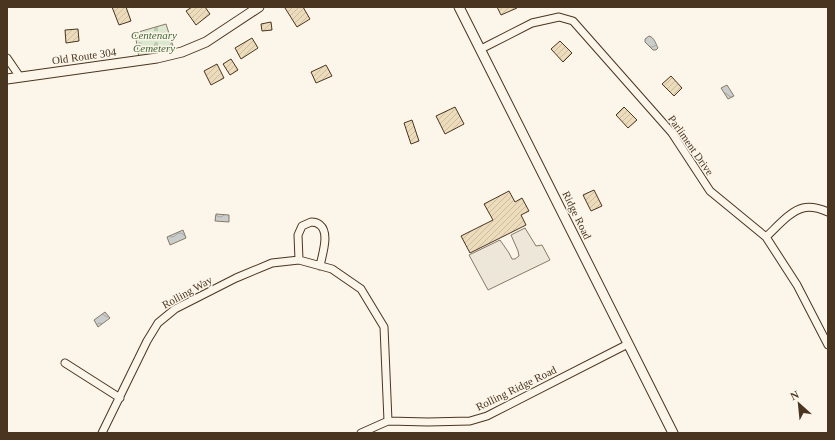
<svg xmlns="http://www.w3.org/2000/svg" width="835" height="440" viewBox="0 0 835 440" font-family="Georgia,serif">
	<defs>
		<pattern id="cemetery-stones" width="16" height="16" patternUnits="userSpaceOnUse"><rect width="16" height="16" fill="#dce7d0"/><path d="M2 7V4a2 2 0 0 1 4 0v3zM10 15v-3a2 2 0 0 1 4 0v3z" fill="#bec7b2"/></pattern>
		<pattern id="water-waves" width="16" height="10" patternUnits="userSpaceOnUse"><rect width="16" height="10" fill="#c9cecd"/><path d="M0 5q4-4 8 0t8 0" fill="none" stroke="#a5a8a6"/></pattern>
		<pattern id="building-hatch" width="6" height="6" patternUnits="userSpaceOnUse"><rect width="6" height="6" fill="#ecdcbc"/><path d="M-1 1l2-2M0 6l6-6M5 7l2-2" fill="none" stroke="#ccbda1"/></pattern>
	</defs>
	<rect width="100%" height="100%" fill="#fbf6e9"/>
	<path fill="url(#cemetery-stones)" stroke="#887966" d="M 166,24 L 174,49 L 139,58 L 135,33 Z"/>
	<path fill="#ede7d9" stroke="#887966" d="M 525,228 L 536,246 L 542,245 L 550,260 L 488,290 L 469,255 L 500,240 L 509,253 L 512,259 L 515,259 L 519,256 L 518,251 L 511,235 Z"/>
	<path fill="url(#water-waves)" stroke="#887966" d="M 649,36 C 654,37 656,44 658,48 L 656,50 L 653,50 L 645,42 L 645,39 Z
		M 727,85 L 734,96 L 728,99 L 721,88 Z
		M 216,214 L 229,215 L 229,222 L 215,221 Z
		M 183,230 L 186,238 L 170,245 L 167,237 Z
		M 105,312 L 110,318 L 98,327 L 94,320 Z"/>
	<path fill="url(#building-hatch)" stroke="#4a3520" d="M 112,7 L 126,7 L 131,21 L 119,25 Z
		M 192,7 L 205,7 L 210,14 L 196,25 L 186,11 Z
		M 286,7 L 303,7 L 310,19 L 297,27 L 285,8 Z
		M 497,7 L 516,7 L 517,8 L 501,15 Z
		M 271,22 L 272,30 L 262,31 L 261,24 Z
		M 78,29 L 79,41 L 66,43 L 65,30 Z
		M 252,38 L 258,48 L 241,59 L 235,48 Z
		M 560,41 L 572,53 L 563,62 L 551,49 Z
		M 231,59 L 238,70 L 230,75 L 223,64 Z
		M 217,64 L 224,78 L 211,85 L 204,71 Z
		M 326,65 L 332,76 L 316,83 L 311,72 Z
		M 671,76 L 682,88 L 674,96 L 662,84 Z
		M 455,107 L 464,124 L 445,134 L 436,116 Z
		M 624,107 L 637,120 L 628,128 L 616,115 Z
		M 412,120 L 419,141 L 411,144 L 404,123 Z
		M 594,190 L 602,206 L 591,211 L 583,195 Z
		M 509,191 L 515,202 L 522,198 L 529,211 L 521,215 L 526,225 L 470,253 L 461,236 L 493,220 L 484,204 Z"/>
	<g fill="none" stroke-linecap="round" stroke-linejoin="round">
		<g stroke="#4a3520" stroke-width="9">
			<path id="minor" d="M 481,49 L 532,23 L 559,17 L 573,21 L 672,133 L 710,191 L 766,237 L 797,285 L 828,345
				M 7,58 L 20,77
				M 766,237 C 776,228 790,211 803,208 C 811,206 821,209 828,212
				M 299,260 L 298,235 L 302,226 L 311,222 C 314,222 318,223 320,225 C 330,233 322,255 320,266
				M 65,363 L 120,398
				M 102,433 L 147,341 L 158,323 L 175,309 L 236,278 L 272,263 L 299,260 L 332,269 L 361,289 L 384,327 L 388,421
				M 361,433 L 388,421 L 428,422 L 470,421 L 487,416 L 628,344"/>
		</g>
		<g stroke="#4a3520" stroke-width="11">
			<path id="tertiary" d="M 459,7 L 673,433
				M 7,79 L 157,58 L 182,52 L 206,42 L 259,7"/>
		</g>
		<use href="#minor" stroke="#fbf6e9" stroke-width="7"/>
		<use href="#tertiary" stroke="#fbf6e9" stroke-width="9"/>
	</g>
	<g text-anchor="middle" stroke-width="3" stroke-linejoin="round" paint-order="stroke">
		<g font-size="11" font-style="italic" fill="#436837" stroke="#fbf6e9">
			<text x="154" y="39">Centenary<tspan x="154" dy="13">Cemetery</tspan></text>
		</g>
		<g font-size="11" fill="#4a3520" stroke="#fbf6e9">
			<text transform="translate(84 56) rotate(-8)" y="4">Old Route 304</text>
			<text transform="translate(691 145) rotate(55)" y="4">Parliment Drive</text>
			<text transform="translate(577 215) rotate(64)" y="4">Ridge Road</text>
			<text transform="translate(187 292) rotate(-29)" y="4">Rolling Way</text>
			<text transform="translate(516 388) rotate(-26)" y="4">Rolling Ridge Road</text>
		</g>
	</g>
	<rect width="835" height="440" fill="none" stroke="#4a3520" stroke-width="16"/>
	<g transform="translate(799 404) rotate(333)" stroke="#fbf6e9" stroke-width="3" paint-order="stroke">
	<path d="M0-3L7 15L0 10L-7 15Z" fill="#4a3520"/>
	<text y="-6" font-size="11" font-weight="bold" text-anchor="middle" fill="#4a3520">N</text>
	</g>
</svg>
